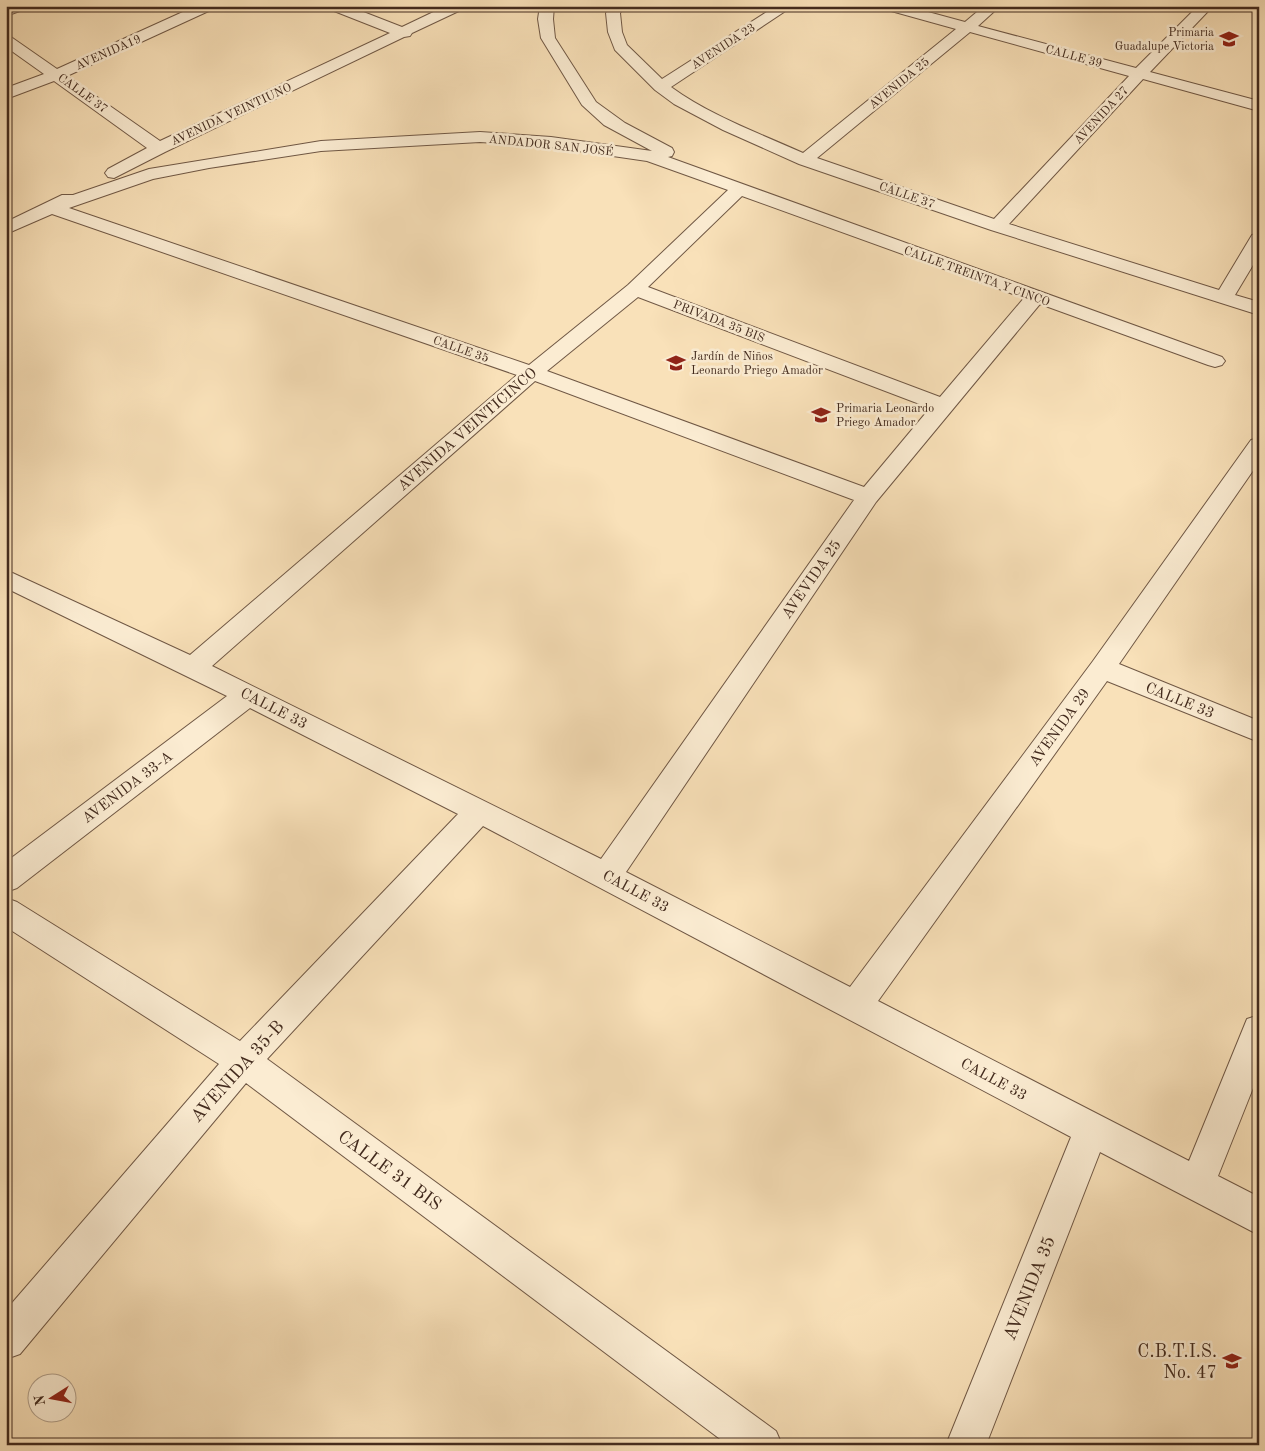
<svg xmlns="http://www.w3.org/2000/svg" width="1265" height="1451" viewBox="0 0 1265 1451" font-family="'Old Standard TT',serif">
	<rect width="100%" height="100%" fill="#f9e1b9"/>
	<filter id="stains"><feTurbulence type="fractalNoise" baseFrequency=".004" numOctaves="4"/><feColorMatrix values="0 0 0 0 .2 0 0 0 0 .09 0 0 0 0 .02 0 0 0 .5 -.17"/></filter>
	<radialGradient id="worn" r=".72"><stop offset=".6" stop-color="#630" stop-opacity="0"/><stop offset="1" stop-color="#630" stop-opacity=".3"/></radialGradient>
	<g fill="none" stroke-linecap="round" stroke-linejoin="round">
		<g stroke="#705845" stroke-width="2">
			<path id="minor" d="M 27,6 L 25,9 L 6,16 L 6,7 Z
				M 196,6 L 215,6 L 213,9 L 67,76 L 160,141 L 390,33 L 329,9 L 327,6 L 348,6 L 402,27 L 446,6 L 465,6 L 463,9 L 412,33 L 410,36 L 404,37 L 165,152 L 114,178 L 108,177 L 105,173 L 108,169 L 147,148 L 54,81 L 6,99 L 6,88 L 44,74 L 6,47 L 6,36 L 11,37 L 57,69 Z
				M 540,6 L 554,6 L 553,19 L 555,38 L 596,102 L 625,123 L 672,148 L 674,152 L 672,156 L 668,157 L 1222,357 L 1225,361 L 1222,365 L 1215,367 L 1208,365 L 1040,304 L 876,502 L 626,872 L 850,987 L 1093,661 L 1251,440 L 1259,438 L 1259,462 L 1119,664 L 1259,721 L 1259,742 L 1107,681 L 878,1001 L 1189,1161 L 1247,1019 L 1259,1015 L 1259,1073 L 1218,1176 L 1259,1197 L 1259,1235 L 1100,1152 L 986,1445 L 946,1445 L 1071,1137 L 483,826 L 267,1059 L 776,1431 L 782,1445 L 728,1445 L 246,1083 L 20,1354 L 6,1359 L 6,1310 L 219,1064 L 6,927 L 6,898 L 17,902 L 240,1041 L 458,814 L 250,708 L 17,888 L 6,892 L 6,862 L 227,696 L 6,588 L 6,570 L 190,655 L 517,375 L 52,214 L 6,234 L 6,222 L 62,195 L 73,195 L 149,169 L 321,141 L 480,132 L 551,137 L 652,151 L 604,125 L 582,105 L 541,38 L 538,19 ZM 480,142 L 551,147 L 647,161 L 728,190 L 628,285 L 529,365 L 69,208 L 153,179 L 209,168 L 321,151 ZM 742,196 L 1024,298 L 940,397 L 648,287 ZM 638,297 L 930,408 L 864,487 L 547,371 ZM 535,381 L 854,500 L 601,859 L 212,666 Z
				M 611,6 L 625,6 L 620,13 L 622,32 L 627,45 L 662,79 L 776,6 L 793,6 L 671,87 C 711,116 759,133 803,153 L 956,29 L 884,9 L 882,6 L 906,6 L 965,22 L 984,6 L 1000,6 L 978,26 L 1136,68 L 1198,6 L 1213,6 L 1150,72 L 1259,101 L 1259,111 L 1143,79 L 1009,224 L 1219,290 L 1252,235 L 1259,233 L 1259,255 L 1235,295 L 1259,302 L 1259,315 L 991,230 L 799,164 L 723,130 L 674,104 L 655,90 L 615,50 L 608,32 L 606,13 ZM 970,32 L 1129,76 L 994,219 L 817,158 Z"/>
		</g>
		<use href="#minor" fill="#fbecd2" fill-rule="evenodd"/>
	</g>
	<defs>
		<g id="school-bare" transform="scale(1.5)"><path d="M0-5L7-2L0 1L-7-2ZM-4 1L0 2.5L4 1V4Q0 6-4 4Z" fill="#8f2418" stroke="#fbecd2" stroke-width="2.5" paint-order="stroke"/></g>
	</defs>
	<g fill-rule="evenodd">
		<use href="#school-bare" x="1229" y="39"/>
		<use href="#school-bare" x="676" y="363"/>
		<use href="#school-bare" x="821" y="415"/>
		<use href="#school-bare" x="1232" y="1361"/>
	</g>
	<g text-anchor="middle" stroke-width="5" stroke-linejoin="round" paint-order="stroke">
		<g font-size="12" fill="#432b1e" stroke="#fbecd2" text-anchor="start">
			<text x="1214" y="36" text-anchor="end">Primaria<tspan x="1214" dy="14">Guadalupe Victoria</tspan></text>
			<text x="691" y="360">Jardín de Niños<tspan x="691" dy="14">Leonardo Priego Amador</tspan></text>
			<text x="836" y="412">Primaria Leonardo<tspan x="836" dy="14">Priego Amador</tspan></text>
		</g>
		<g font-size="12" fill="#432b1e" stroke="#fbecd2">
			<text transform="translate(723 46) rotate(-33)" y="4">AVENIDA 23</text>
			<text transform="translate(108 52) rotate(-24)" y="4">AVENIDA19</text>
			<text transform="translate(1074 56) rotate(15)" y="4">CALLE 39</text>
			<text transform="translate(899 83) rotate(-39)" y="4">AVENIDA 25</text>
			<text transform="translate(83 93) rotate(36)" y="4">CALLE 37</text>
			<text transform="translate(231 114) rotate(-25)" y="4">AVENIDA VEINTIUNO</text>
			<text transform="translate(1101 115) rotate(-47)" y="4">AVENIDA 27</text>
			<text transform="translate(551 145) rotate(6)" y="4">ANDADOR SAN JOSÉ</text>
			<text transform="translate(907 195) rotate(19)" y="4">CALLE 37</text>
			<text transform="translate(977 276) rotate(20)" y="4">CALLE TREINTA Y CINCO</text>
			<text transform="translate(719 321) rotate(21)" y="4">PRIVADA 35 BIS</text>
			<text transform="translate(461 349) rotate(19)" y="4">CALLE 35</text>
		</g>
		<g font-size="15" fill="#432b1e" stroke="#fbecd2">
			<text transform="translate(467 429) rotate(-41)" y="5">AVENIDA VEINTICINCO</text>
			<text transform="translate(811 579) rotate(-55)" y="5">AVEVIDA 25</text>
			<text transform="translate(1180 700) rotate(22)" y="5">CALLE 33</text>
			<text transform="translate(274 708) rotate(27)" y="5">CALLE 33</text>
			<text transform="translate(1059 727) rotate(-54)" y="5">AVENIDA 29</text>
			<text transform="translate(127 787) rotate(-37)" y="5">AVENIDA 33-A</text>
			<text transform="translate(636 891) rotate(28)" y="5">CALLE 33</text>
			<text transform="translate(994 1079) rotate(28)" y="5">CALLE 33</text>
		</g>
		<g font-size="18" fill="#432b1e" stroke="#fbecd2">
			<text transform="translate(237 1071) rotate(-48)" y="6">AVENIDA 35-B</text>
			<text transform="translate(390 1170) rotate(36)" y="6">CALLE 31 BIS</text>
			<text transform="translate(1029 1288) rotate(-68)" y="6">AVENIDA 35</text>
		</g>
		<g font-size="18" fill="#432b1e" stroke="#fbecd2" text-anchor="end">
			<text x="1217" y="1357">C.B.T.I.S.<tspan x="1217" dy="21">No. 47</tspan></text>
		</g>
	</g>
	<rect width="1265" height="1451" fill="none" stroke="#f9e1b9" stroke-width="25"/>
	<rect x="8" y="8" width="1250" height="1436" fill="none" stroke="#432b1e" stroke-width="2.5"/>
	<rect x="12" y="12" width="1240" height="1426" fill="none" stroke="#432b1e"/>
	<g transform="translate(52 1398) rotate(259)"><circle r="24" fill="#fbecd2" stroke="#b19f8a"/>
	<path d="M0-4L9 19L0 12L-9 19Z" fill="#8f2418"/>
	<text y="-8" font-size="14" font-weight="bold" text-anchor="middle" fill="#432b1e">N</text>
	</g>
	<rect width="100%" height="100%" filter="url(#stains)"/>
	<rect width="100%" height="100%" fill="url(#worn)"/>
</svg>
